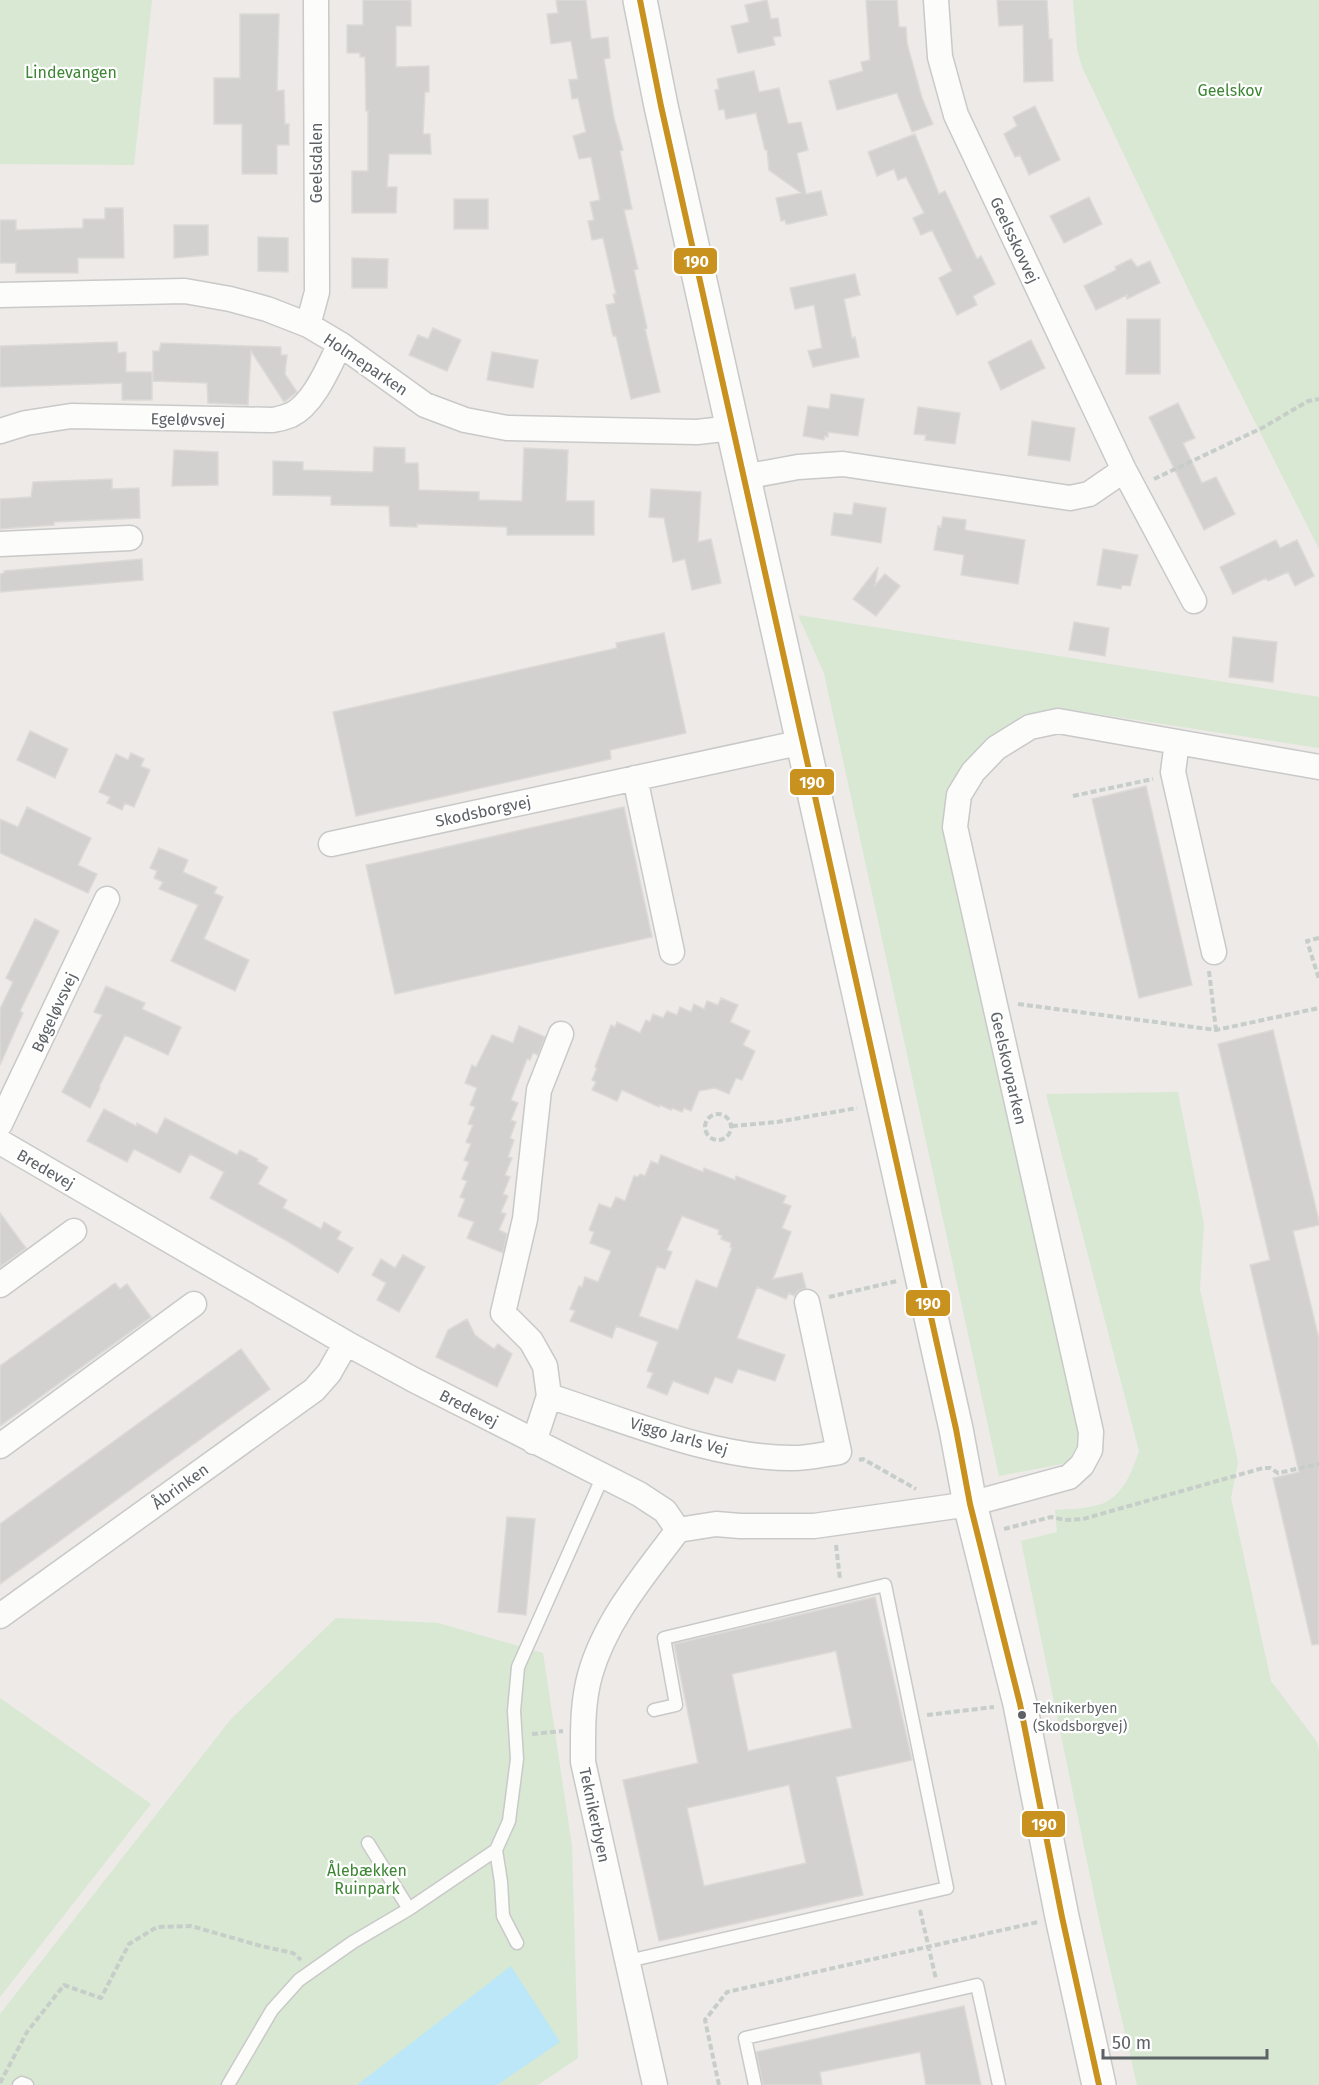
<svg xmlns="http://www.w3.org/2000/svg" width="1319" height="2085" viewBox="0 0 1319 2085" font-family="'Fira Sans',sans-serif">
	<rect width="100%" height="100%" fill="#edeae7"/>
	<path fill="#d8e8d2" d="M 0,0 L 152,0 L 134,165 L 0,164 Z
		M 1073,0 L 1319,0 L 1319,549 L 1192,297 L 1082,67 L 1077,49 Z
		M 798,615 L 1319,697 L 1319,748 L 1059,708 L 1022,718 L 972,755 L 950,789 L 1081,1438 L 1067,1463 L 999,1476 L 824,673 Z
		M 1178,1092 L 1204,1224 L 1200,1289 L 1238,1462 L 1231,1498 L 1271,1681 L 1317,1742 L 1319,1751 L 1319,2085 L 1137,2085 L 1101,1929 L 1021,1541 L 1057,1532 L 1055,1510 C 1069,1509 1085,1509 1098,1505 C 1122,1499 1132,1472 1139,1451 L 1046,1094 Z
		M 336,1618 L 438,1623 L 543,1653 L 572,1846 L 578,2058 L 538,2085 L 0,2085 L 0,2014 L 231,1719 Z
		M 0,1698 L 151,1804 L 0,1997 Z"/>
	<path fill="#bbe7f8" d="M 511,1966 L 560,2042 L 497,2085 L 357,2085 Z"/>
	<path fill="#d3d1d0" stroke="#dcdad6" stroke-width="1.5" fill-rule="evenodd" d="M 363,0 L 411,0 L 411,26 L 396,26 L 396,67 L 429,66 L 429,92 L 425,92 L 423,134 L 430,134 L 431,154 L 389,154 L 387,187 L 397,187 L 396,213 L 352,213 L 352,171 L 368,171 L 368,111 L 366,111 L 365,57 L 360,57 L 360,53 L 347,53 L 347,25 L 363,25 Z
		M 556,0 L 586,0 L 591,39 L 608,37 L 610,58 L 604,59 L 614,118 L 623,150 L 620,151 L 632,209 L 624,210 L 638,269 L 634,270 L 647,328 L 645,329 L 660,392 L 631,399 L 616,336 L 613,336 L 606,305 L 615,303 L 613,294 L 616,294 L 603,238 L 592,240 L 588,221 L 594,220 L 590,202 L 600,200 L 591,157 L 579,159 L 573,136 L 586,132 L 578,98 L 572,99 L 569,80 L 578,79 L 571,41 L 551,44 L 547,14 L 558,13 Z
		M 767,0 L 771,19 L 778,18 L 781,36 L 773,37 L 775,45 L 738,53 L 731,26 L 749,22 L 745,5 Z
		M 866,0 L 897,0 L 899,27 L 906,27 L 907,43 L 922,98 L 933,124 L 912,132 L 897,93 L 837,110 L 829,81 L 863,71 L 861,62 L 870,60 Z
		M 997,0 L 1047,0 L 1049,39 L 1052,39 L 1053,81 L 1024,82 L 1023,25 L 999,26 Z
		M 240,14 L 279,14 L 277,91 L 284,90 L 285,124 L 289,124 L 289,145 L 277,145 L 277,174 L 242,174 L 242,124 L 214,124 L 214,78 L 240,78 Z
		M 754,71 L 759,92 L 779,88 L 788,124 L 801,122 L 808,150 L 797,153 L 806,194 L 821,191 L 827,215 L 789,224 L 786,224 L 785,220 L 781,221 L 776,198 L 801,193 L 769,170 L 767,150 L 765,150 L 756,113 L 726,119 L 724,109 L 719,110 L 715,90 L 719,89 L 717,79 Z
		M 1035,106 L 1060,160 L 1029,175 L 1020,155 L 1015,157 L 1004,134 L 1017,126 L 1013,117 Z
		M 915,134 L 939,194 L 945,191 L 977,259 L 981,256 L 995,284 L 973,296 L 977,305 L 957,315 L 939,278 L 952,271 L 932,230 L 921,235 L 913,218 L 924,213 L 906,177 L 898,180 L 894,169 L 877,176 L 868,152 Z
		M 1089,197 L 1102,224 L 1064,243 L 1050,216 Z
		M 454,199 L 488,199 L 488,229 L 454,229 Z
		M 105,208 L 123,208 L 124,258 L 78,258 L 78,273 L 16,273 L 16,263 L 0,263 L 0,220 L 16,220 L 16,230 L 83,228 L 83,219 L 105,219 Z
		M 174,225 L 208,225 L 208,255 L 174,258 Z
		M 258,237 L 288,238 L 288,272 L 258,271 Z
		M 352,258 L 388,259 L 387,288 L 352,288 Z
		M 1131,259 L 1137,267 L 1150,261 L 1160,283 L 1127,299 L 1127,295 L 1096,310 L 1084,286 L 1116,270 L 1115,267 Z
		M 855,274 L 860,295 L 844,299 L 852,338 L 855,337 L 859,357 L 813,367 L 808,351 L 822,348 L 814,305 L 795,309 L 790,288 Z
		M 1127,319 L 1160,319 L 1160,374 L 1126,374 Z
		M 433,328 L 461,340 L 447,371 L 409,355 L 418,335 L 428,339 Z
		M 1031,340 L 1045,368 L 1001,390 L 988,362 Z
		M 117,342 L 118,353 L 126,352 L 126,372 L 152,372 L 152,400 L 122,400 L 122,383 L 0,387 L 0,346 Z
		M 161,343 L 281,347 L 281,355 L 287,355 L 285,374 L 297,392 L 284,402 L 251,351 L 248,405 L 208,403 L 207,383 L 153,381 L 153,351 L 159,351 Z
		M 492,352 L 538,360 L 533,388 L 487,380 Z
		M 831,394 L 864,399 L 858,436 L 828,432 L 828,437 L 825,436 L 824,440 L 803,436 L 808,406 L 829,409 Z
		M 1178,403 L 1195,438 L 1183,443 L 1202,483 L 1216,477 L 1235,514 L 1204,530 L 1149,417 Z
		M 918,407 L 960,413 L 955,444 L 925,440 L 926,435 L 914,434 Z
		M 1032,421 L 1075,428 L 1070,461 L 1028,455 Z
		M 374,447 L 405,448 L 405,463 L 418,463 L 419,490 L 479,492 L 479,500 L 522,501 L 524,448 L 568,450 L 566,501 L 594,501 L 594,535 L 507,535 L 507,527 L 417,524 L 417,527 L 390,526 L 389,506 L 331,505 L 331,496 L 273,495 L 273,461 L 303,462 L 303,470 L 373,472 Z
		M 174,450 L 218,452 L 218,485 L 172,486 Z
		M 112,479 L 112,489 L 139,488 L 140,518 L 54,522 L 54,525 L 0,529 L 0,499 L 31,497 L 33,482 Z
		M 651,489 L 701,492 L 698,542 L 711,539 L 721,583 L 692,590 L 685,559 L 673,562 L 664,518 L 649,517 Z
		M 854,503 L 886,508 L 881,543 L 831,535 L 834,513 L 852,515 Z
		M 943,517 L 966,520 L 965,530 L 1025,540 L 1018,584 L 961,575 L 964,555 L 934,550 L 938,526 L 941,527 Z
		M 1276,540 L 1280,548 L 1297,540 L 1314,576 L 1295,586 L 1288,572 L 1268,581 L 1266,578 L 1233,594 L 1220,567 Z
		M 1103,549 L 1138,555 L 1130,586 L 1122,585 L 1121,589 L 1097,585 Z
		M 142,559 L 143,580 L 0,592 L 0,574 L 4,573 L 4,571 Z
		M 878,567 L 875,585 L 885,574 L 900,586 L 876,616 L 853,599 Z
		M 1074,622 L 1109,628 L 1105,656 L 1069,650 Z
		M 664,633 L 686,733 L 610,750 L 611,759 L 356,816 L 333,712 L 617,648 L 616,643 Z
		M 1233,637 L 1277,642 L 1273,682 L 1229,677 Z
		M 30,731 L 68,749 L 55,778 L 17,760 Z
		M 131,753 L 144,759 L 141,766 L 150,770 L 134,807 L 125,803 L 122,810 L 107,803 L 110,797 L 99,792 L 116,754 L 128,760 Z
		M 1146,786 L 1192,985 L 1139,998 L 1092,799 Z
		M 27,807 L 91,838 L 78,865 L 97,874 L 88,893 L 0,853 L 0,819 L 18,827 Z
		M 624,807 L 652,937 L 395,994 L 366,865 Z
		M 159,848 L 188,860 L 183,872 L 217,887 L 214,893 L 223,897 L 204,939 L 249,960 L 235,991 L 171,961 L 198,905 L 159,889 L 163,882 L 154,878 L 157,871 L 150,868 Z
		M 35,919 L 59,931 L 20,1011 L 23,1013 L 0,1065 L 0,1009 L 13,982 L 6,978 Z
		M 106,986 L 145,1003 L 142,1009 L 181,1027 L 168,1055 L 125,1035 L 99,1087 L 100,1088 L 90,1108 L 62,1092 L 102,1015 L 94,1012 Z
		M 721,998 L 738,1005 L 730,1022 L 750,1031 L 743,1045 L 755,1051 L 742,1080 L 736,1078 L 729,1094 L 715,1088 L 699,1091 L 691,1111 L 684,1108 L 682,1112 L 672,1108 L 671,1110 L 660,1105 L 659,1107 L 622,1090 L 617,1101 L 592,1090 L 596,1082 L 592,1080 L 597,1068 L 595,1067 L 611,1025 L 615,1027 L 617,1022 L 640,1033 L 646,1020 L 650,1022 L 653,1014 L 663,1018 L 667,1011 L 677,1015 L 680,1007 L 691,1012 L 694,1004 L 704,1009 L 707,1001 L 718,1005 Z
		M 519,1026 L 545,1037 L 538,1055 L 533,1053 L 530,1060 L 527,1059 L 511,1100 L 518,1103 L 511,1120 L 516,1122 L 510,1138 L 514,1140 L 508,1157 L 512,1158 L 505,1175 L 510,1177 L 503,1194 L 508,1196 L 501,1212 L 506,1214 L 499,1230 L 507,1234 L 503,1253 L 467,1238 L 474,1222 L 458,1216 L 465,1199 L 460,1197 L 467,1181 L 462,1179 L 469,1162 L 464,1160 L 471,1144 L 466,1142 L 473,1125 L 468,1124 L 475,1107 L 470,1105 L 477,1088 L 465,1083 L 472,1065 L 476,1067 L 492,1035 L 513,1043 Z
		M 1273,1030 L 1319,1221 L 1319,1225 L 1293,1231 L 1319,1339 L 1319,1644 L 1312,1645 L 1273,1478 L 1299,1472 L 1250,1265 L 1270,1260 L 1218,1044 Z
		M 104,1109 L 136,1126 L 137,1123 L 157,1134 L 165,1118 L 237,1155 L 240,1150 L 258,1159 L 257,1161 L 268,1167 L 258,1184 L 287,1200 L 283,1208 L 321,1229 L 324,1222 L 341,1232 L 337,1239 L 353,1248 L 338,1273 L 287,1241 L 210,1198 L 224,1172 L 190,1154 L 180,1173 L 134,1149 L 127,1162 L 87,1141 Z
		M 661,1155 L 703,1172 L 704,1168 L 735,1180 L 736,1176 L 786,1196 L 783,1203 L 791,1206 L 782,1228 L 791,1232 L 773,1279 L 802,1273 L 806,1288 L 798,1291 L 794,1296 L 789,1293 L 786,1299 L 757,1287 L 737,1338 L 785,1355 L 775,1381 L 738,1369 L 732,1383 L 715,1377 L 708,1394 L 673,1381 L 667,1395 L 647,1387 L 653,1373 L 647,1371 L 658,1342 L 616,1326 L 612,1338 L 570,1321 L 575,1311 L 570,1309 L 579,1286 L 582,1287 L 585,1277 L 598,1282 L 611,1251 L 590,1243 L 594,1232 L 589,1230 L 599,1204 L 611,1208 L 616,1197 L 625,1201 L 634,1176 L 638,1177 L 640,1174 L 645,1176 L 651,1161 L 658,1164 ZM 682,1216 L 719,1230 L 718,1234 L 722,1236 L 721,1239 L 731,1243 L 730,1247 L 732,1248 L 717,1288 L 696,1280 L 678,1330 L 639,1316 L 657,1266 L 665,1269 L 672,1252 L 667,1250 Z
		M 0,1213 L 26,1248 L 0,1267 Z
		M 403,1255 L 425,1267 L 399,1312 L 377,1300 L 386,1283 L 372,1275 L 381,1259 L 395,1268 Z
		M 115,1283 L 120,1289 L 127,1284 L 151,1317 L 0,1426 L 0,1366 Z
		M 467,1319 L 475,1335 L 494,1349 L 498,1344 L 512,1354 L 497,1387 L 436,1357 L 448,1330 Z
		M 241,1349 L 270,1389 L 0,1584 L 0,1524 Z
		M 507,1517 L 535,1519 L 526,1615 L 498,1612 Z
		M 875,1597 L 912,1760 L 836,1777 L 863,1895 L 659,1941 L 623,1780 L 698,1763 L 674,1644 ZM 836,1651 L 852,1728 L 748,1751 L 732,1674 ZM 789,1785 L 806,1863 L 704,1886 L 687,1808 Z
		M 964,2006 L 981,2085 L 926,2085 L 920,2052 L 820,2072 L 822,2085 L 763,2085 L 756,2052 Z"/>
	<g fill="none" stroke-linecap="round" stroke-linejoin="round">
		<g stroke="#c9c9c9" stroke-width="15">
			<path id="lane" d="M 368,1843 L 409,1909
				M 496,1850 L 501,1882 L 503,1916 L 517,1943
				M 628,1961 L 947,1888 L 885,1585 L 664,1638 L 676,1705 L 654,1710
				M 19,2085 L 22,2083 L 27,2085
				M 228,2085 L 272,2010 L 299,1980 L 353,1942 L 409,1909 L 496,1850 L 509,1821 L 517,1759 L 514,1711 L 518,1667 L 603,1476
				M 755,2085 L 745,2038 L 977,1985 L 999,2085"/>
		</g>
		<g stroke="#c9c9c9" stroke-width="27">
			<path id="street" d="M 936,0 L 940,57 L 956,115 L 1124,470 L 1194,601
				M 0,295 L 185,291 L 230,299 L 267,309 L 308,325 L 340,344 L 425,405 L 465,420 L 507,428 L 697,432 L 733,428
				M 308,325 L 317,292 L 316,0
				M 0,431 L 26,423 L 71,416 L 273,420 C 279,419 286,417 291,415 C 314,404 329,366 340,344
				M 744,477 L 798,467 L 843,464 L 1070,498 L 1089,494 L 1124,470
				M 0,544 L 130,538
				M 1177,742 L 1173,772 L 1214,952
				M 635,778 L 672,952
				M 331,844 L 803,742
				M 0,1124 L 107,899
				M 0,1142 L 346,1343 L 414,1380 L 639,1494 L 665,1511 L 678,1530
				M 0,1285 L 74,1231
				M 549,1396 C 624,1420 714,1459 794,1458 C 809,1458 824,1454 839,1452 L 807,1302
				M 534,1442 L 549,1396 L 545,1366 L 531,1341 L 503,1313 L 525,1219 L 539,1090 L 561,1034
				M 0,1446 L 194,1304
				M 678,1530 L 716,1524 L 740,1526 L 814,1526 L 970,1504 L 1069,1477 L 1082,1465 L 1090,1450 L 1091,1432 L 955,827 L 959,795 L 973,772 L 996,748 L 1030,727 L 1058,721 L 1319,767
				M 0,1616 L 314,1390 L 329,1373 L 346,1343
				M 655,2085 L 583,1762 C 583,1733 582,1704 590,1675 C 605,1621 644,1575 678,1530"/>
		</g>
		<g stroke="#c9c9c9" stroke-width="36">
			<path id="secondary" d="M 640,0 L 661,106 L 956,1429 L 970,1504 L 1020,1704 L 1062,1917 L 1099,2085"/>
		</g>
		<path stroke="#c7ceca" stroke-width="4" stroke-dasharray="6 3" stroke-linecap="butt" d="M 1154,479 L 1264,427 L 1308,401 L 1319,399
			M 1073,796 L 1153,779
			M 1319,938 L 1307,941 L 1319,979
			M 1209,971 L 1216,1030
			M 1018,1004 L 1216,1030 L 1319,1008
			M705 1127a13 13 0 1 1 26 0a13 13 0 1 1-26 0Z
			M 732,1126 L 777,1122 L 857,1108
			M 829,1297 L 897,1281
			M 859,1460 L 863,1459 L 916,1489
			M 1004,1529 L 1051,1517 L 1065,1520 L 1083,1519 L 1263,1468 L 1270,1468 L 1278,1473 L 1319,1464
			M 836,1545 L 840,1579
			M 927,1715 L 994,1707
			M 532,1734 L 563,1731
			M 920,1910 L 936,1979
			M 0,2083 L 27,2032 L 64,1985 L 101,1998 L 129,1944 L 157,1927 L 191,1926 L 261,1946 L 293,1953 L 301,1960
			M 719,2085 L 705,2020 L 727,1992 L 1038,1922"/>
		<use href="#lane" stroke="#fcfcfb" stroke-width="12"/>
		<use href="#street" stroke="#fcfcfb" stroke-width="24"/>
		<use href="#secondary" stroke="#fcfcfb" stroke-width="33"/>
		<g stroke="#fff" stroke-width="10">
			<path id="bus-1" d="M 640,0 L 661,106 L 956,1429 L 970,1504 L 1020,1704 L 1062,1917 L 1099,2085"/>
		</g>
		<use href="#bus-1" stroke="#c9921f" stroke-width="6"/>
	</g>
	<circle fill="#5d6266" stroke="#fff" stroke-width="2" cx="1022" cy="1715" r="5"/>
	<g text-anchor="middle" stroke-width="4.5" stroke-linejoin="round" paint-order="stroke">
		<g font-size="14" fill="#5d6266" stroke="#fff" text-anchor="start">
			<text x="1033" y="1713">Teknikerbyen<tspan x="1033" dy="18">(Skodsborgvej)</tspan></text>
		</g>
		<g font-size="16" fill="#3d8633" stroke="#fff">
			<text x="71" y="78">Lindevangen</text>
			<text x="1230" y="96">Geelskov</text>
			<text x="367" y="1876">Ålebækken<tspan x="367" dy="18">Ruinpark</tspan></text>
		</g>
		<g font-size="16" fill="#5d6266" stroke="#fff">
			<text transform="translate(316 163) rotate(-90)" y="6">Geelsdalen</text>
			<text transform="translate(1015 240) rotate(65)" y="6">Geelsskovvej</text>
			<text transform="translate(366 364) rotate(34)" y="6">Holmeparken</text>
			<text transform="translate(188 419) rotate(1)" y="6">Egeløvsvej</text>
			<text transform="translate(483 811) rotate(-12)" y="6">Skodsborgvej</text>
			<text transform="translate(54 1012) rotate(-65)" y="6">Bøgeløvsvej</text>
			<text transform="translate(1009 1068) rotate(77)" y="6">Geelskovparken</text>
			<text transform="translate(46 1169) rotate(30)" y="6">Bredevej</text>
			<text transform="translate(469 1408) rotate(27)" y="6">Bredevej</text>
			<text transform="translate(679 1436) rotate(16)" y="6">Viggo Jarls Vej</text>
			<text transform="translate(180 1486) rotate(-36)" y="6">Åbrinken</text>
			<text transform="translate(595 1815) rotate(78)" y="6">Teknikerbyen</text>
		</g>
	</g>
	<g stroke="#fff" stroke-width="2">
		<rect x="673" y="247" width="45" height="28" rx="6" fill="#c9921f"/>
		<rect x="789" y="768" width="46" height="28" rx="6" fill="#c9921f"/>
		<rect x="905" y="1289" width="46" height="28" rx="6" fill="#c9921f"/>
		<rect x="1021" y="1810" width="45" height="28" rx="6" fill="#c9921f"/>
	</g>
	<g font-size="16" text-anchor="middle" font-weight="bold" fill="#fff">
		<text x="696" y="267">190</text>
		<text x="812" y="788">190</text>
		<text x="928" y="1309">190</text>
		<text x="1044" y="1830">190</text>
	</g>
	<path d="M1103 2049v9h164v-9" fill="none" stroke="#5d6266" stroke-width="3"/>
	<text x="1112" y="2049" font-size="18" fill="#5d6266" stroke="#ffffff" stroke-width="4.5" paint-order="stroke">50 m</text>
</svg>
